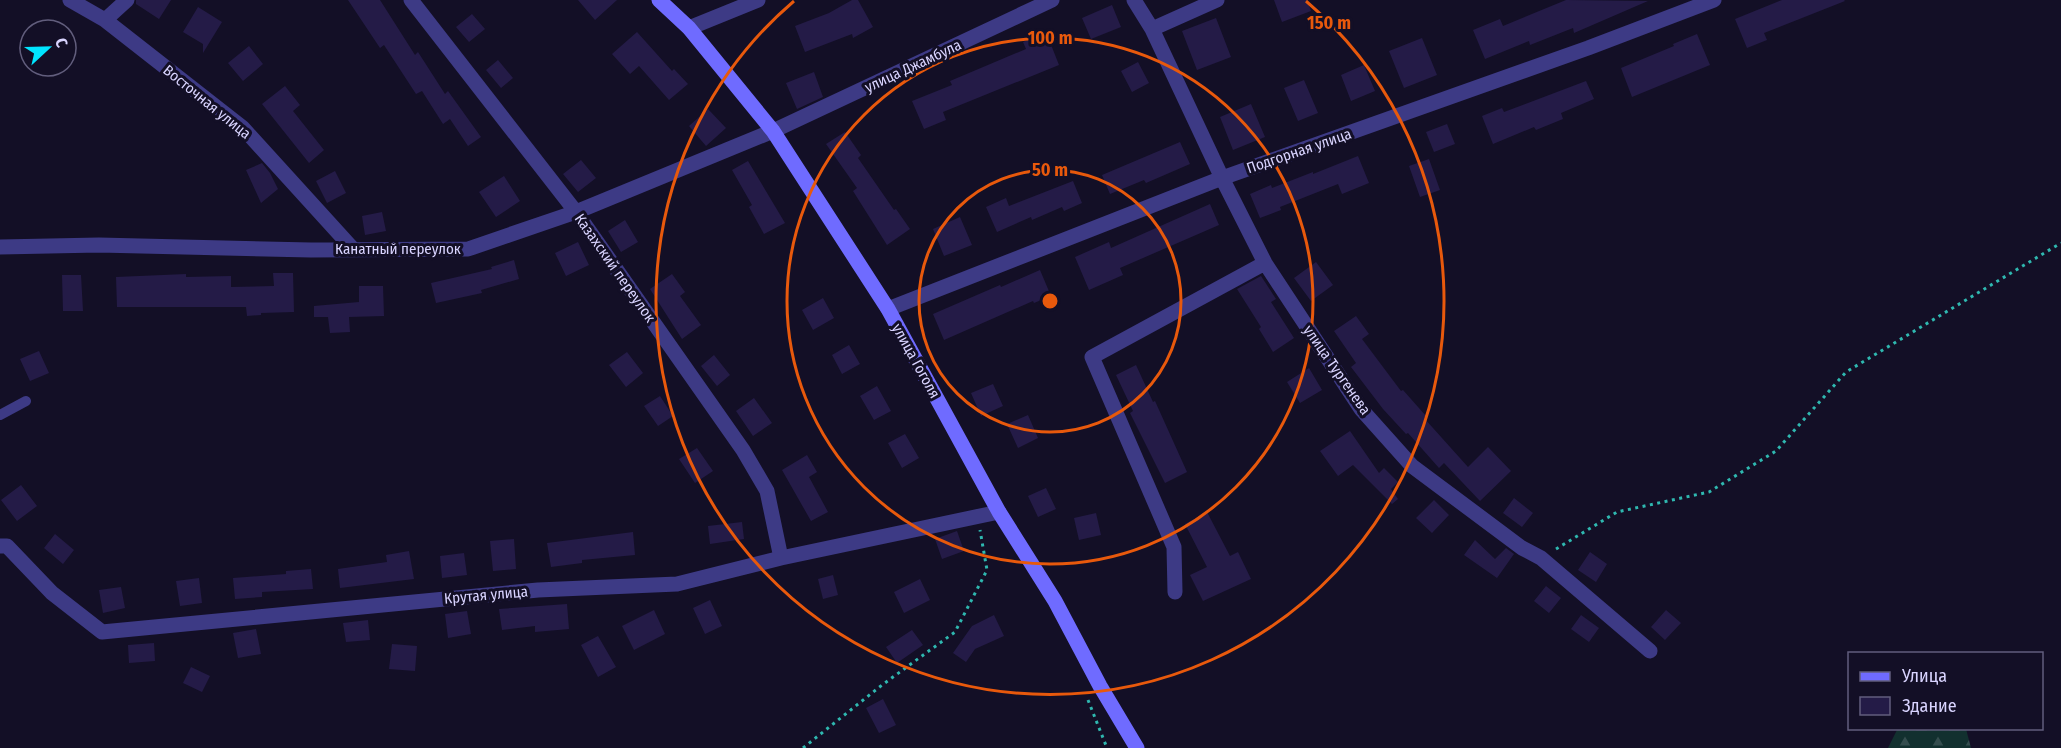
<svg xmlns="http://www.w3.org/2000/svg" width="2061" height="748" viewBox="0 0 2061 748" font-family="'Fira Sans Condensed',sans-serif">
	<defs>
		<pattern id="forest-firs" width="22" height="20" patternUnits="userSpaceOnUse" patternTransform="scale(1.5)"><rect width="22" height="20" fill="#12302f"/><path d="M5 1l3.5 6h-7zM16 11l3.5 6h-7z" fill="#344d4e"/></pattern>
	</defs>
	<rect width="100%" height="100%" fill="#130f26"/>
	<path fill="url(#forest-firs)" d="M 1898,728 L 1966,729 L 1971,748 L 1888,748 Z"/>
	<path fill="#241b47" d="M 136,0 L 171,0 L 159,19 L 136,4 Z
		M 348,0 L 380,0 L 415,55 L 418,52 L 445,94 L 448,91 L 481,137 L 468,146 L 450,119 L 443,124 L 422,91 L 416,94 L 384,45 L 380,48 Z
		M 578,0 L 617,0 L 595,20 Z
		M 852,0 L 858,0 L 873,27 L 853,38 L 852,34 L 805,52 L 795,26 L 829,13 Z
		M 1274,0 L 1307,0 L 1311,11 L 1282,22 Z
		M 1566,0 L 1648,1 L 1574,33 L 1573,28 L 1530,45 L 1529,41 L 1485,59 L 1473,30 L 1500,19 L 1503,26 Z
		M 1782,0 L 1844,0 L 1845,1 L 1764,33 L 1767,40 L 1747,48 L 1735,19 Z
		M 1112,5 L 1121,27 L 1091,39 L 1082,18 Z
		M 198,7 L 222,22 L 203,53 L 203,44 L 183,32 Z
		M 472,14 L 485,29 L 469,42 L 456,27 Z
		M 1216,18 L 1231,57 L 1197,70 L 1182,31 Z
		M 637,32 L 672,71 L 674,69 L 688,84 L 669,100 L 639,66 L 630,74 L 612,54 Z
		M 1046,32 L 1059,65 L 943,112 L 946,120 L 924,129 L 912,101 L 952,85 L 950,81 L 1026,49 L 1023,42 Z
		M 1697,34 L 1710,65 L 1632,97 L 1621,68 L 1674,46 L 1673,44 Z
		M 1422,38 L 1437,75 L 1404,88 L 1389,51 Z
		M 249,46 L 263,64 L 243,81 L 228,63 Z
		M 498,60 L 513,78 L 501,88 L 486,70 Z
		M 1138,62 L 1149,83 L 1132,92 L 1121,71 Z
		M 1364,65 L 1375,91 L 1351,101 L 1341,75 Z
		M 814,72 L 823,97 L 797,109 L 786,83 Z
		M 1304,80 L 1318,113 L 1298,121 L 1284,88 Z
		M 1586,81 L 1594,99 L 1561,113 L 1563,119 L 1536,130 L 1534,127 L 1493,144 L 1482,116 L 1502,108 L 1504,112 Z
		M 285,86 L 300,105 L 293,111 L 324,150 L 309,163 L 262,104 Z
		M 1251,104 L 1265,137 L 1233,150 L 1220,117 Z
		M 708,109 L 726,128 L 706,146 L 689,126 Z
		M 1447,124 L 1455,144 L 1434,152 L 1426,132 Z
		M 845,132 L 861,155 L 858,158 L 894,210 L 896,209 L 910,229 L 887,245 L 853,191 L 857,188 L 826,144 Z
		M 1180,142 L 1190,164 L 1146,183 L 1144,180 L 1110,194 L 1102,175 Z
		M 1358,156 L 1369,183 L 1342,194 L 1338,184 L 1280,207 L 1281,210 L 1260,218 L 1250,194 L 1271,185 L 1272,188 L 1313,172 L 1313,174 Z
		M 1429,159 L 1440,190 L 1420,197 L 1409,166 Z
		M 581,160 L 596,178 L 578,192 L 563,174 Z
		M 748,161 L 785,223 L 764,234 L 749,207 L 752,205 L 732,170 Z
		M 262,163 L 270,173 L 278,189 L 261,203 L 246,170 Z
		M 335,171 L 346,193 L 327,203 L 316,181 Z
		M 504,176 L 520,201 L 496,217 L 479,192 Z
		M 1073,181 L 1082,203 L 1064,211 L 1062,207 L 1032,220 L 1031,217 L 997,232 L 986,207 L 1006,198 L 1009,206 Z
		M 1210,204 L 1219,225 L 1120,268 L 1123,275 L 1089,290 L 1075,257 L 1109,242 L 1111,248 Z
		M 382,212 L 386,231 L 365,235 L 362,216 Z
		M 960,217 L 972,245 L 944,256 L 933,229 Z
		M 625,220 L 638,242 L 621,252 L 608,231 Z
		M 578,242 L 589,265 L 566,276 L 555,253 Z
		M 514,260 L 519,279 L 481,290 L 482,293 L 436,303 L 431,283 L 492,269 L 491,267 Z
		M 1316,262 L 1333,285 L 1311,301 L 1294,278 Z
		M 1040,270 L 1051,296 L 1034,303 L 1033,301 L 944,340 L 933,314 L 1000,285 L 1001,287 Z
		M 273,273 L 293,273 L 294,312 L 261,313 L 261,315 L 247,316 L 246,307 L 117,307 L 116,277 L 186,274 L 186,277 L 231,276 L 231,287 L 274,286 Z
		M 672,274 L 685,292 L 680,296 L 701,325 L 682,339 L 650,289 Z
		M 62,275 L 81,275 L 83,311 L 63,311 Z
		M 1261,276 L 1276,299 L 1271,302 L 1294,338 L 1273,352 L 1259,329 L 1261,327 L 1237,289 Z
		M 359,286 L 383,286 L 384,316 L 349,317 L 350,332 L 330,333 L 328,317 L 314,317 L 314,306 L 359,302 Z
		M 823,298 L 834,318 L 813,330 L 802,310 Z
		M 1356,316 L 1369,334 L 1362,339 L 1401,391 L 1403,390 L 1426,416 L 1424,418 L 1468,467 L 1488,447 L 1511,471 L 1480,501 L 1444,463 L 1439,468 L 1408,433 L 1406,434 L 1383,409 L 1351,367 L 1356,363 L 1334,331 Z
		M 849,345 L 860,364 L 842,374 L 832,355 Z
		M 39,351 L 49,373 L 30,381 L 20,359 Z
		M 627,352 L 643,373 L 626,387 L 609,365 Z
		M 714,355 L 730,375 L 717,386 L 701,366 Z
		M 1136,365 L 1153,402 L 1155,401 L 1187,472 L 1165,483 L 1130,413 L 1133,411 L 1116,375 Z
		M 1309,368 L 1322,390 L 1300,403 L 1287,382 Z
		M 993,384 L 1003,406 L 981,416 L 971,393 Z
		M 877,386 L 891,411 L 874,420 L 860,396 Z
		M 660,396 L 673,416 L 658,426 L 644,406 Z
		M 754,398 L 772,423 L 753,436 L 736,411 Z
		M 1028,415 L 1038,438 L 1018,448 L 1007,424 Z
		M 1350,431 L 1379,473 L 1384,468 L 1398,482 L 1391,489 L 1398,499 L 1392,504 L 1353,465 L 1338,476 L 1320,451 Z
		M 905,434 L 919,458 L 902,468 L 888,443 Z
		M 697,448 L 713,471 L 695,483 L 679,459 Z
		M 807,455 L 817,472 L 809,477 L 828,512 L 811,521 L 782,470 Z
		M 21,485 L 37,506 L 17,521 L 1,500 Z
		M 1046,488 L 1056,509 L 1038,517 L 1028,496 Z
		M 1514,498 L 1533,513 L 1522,527 L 1503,513 Z
		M 1434,500 L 1449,515 L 1432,533 L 1416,518 Z
		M 1207,512 L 1230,556 L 1238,552 L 1251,579 L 1203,601 L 1190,575 L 1207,567 L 1185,524 Z
		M 1096,513 L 1101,535 L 1079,540 L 1074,518 Z
		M 742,522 L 744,539 L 710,544 L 708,526 Z
		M 957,531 L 964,551 L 942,559 L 935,539 Z
		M 633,532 L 635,555 L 582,560 L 582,563 L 551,567 L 547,543 Z
		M 55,534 L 74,550 L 63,564 L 44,548 Z
		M 514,539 L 516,569 L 493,571 L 490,541 Z
		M 1475,540 L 1495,559 L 1506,548 L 1514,554 L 1497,578 L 1464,555 Z
		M 409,551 L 414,579 L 340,588 L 338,569 L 387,562 L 386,555 Z
		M 1590,552 L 1607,564 L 1596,582 L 1578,570 Z
		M 464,553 L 467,575 L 442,578 L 440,556 Z
		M 311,569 L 313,589 L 262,592 L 262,597 L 235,599 L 233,578 L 286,574 L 286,571 Z
		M 833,575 L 838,595 L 823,599 L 818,579 Z
		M 199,578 L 202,603 L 180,606 L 176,581 Z
		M 920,579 L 930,600 L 904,613 L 894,592 Z
		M 1546,586 L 1561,598 L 1549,613 L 1534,601 Z
		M 121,587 L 125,608 L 103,613 L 99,590 Z
		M 710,600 L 722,626 L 705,634 L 693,608 Z
		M 567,604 L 569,629 L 535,632 L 535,626 L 502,630 L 499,609 Z
		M 654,610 L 665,634 L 634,650 L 622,626 Z
		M 1666,610 L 1681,623 L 1665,640 L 1651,627 Z
		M 467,611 L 471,634 L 448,638 L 445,614 Z
		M 994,615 L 1004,636 L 975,649 L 966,662 L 953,653 L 972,626 Z
		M 1581,615 L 1599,628 L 1589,642 L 1571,629 Z
		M 368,620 L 370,640 L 346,642 L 343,623 Z
		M 256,629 L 261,654 L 238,658 L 233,633 Z
		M 912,630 L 923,645 L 897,663 L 886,647 Z
		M 598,636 L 616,667 L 598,677 L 581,645 Z
		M 154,643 L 155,661 L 129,663 L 128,645 Z
		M 392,644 L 417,646 L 415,671 L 389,669 Z
		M 191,667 L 210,676 L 202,692 L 183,683 Z
		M 883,699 L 896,725 L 879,733 L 866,708 Z"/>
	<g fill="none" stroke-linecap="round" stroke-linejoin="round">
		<path stroke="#2fb8b0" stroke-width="3" stroke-dasharray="3 4.5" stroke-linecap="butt" d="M 1556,549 L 1617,512 L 1709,492 L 1776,451 L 1846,372 L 2061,243
			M 1088,700 L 1107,748
			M 803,748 L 882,685 L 955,632 L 987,570 L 980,530"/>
		<path stroke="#3d3a85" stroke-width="10" d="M 0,415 L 26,401"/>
		<path stroke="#3d3a85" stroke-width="15" d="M 70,0 L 105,20 L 243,128 L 353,249
			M 411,0 L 576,212 L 743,450 L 767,491 L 781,558
			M 1134,0 L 1152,29 L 1222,178 L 1265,263 L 1361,409 L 1412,466 L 1522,548 L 1541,558 L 1650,651
			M 105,20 L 127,0
			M 689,28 L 758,0
			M 1152,29 L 1217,0
			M 0,247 L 99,245 L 311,250 L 468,249 L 576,212 L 773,131 L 1052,0
			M 888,309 L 1222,178 L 1588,48 L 1714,0
			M 0,546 L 7,546 L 52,593 L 102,632 L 538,590 L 677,584 L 781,558 L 999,512
			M 1175,592 L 1174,547 L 1092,357 L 1265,263"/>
		<path stroke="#6f6bff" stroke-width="15" d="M 659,0 L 689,28 L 773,131 L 888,309 L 999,512 L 1055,601 L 1100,686 L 1137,748"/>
	</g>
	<g fill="none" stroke="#e8590c" stroke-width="3">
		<circle cx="1050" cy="301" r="131"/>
		<circle cx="1050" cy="301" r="263"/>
		<path d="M1306 1A394 394 0 1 1 794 1"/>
	</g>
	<g text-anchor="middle" stroke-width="6" stroke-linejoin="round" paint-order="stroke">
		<g font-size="15" fill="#d9d4ff" stroke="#130f26">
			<text transform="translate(913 66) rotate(-25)" y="5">улица Джамбула</text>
			<text transform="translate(207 102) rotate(39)" y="5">Восточная улица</text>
			<text transform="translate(1299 151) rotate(-19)" y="5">Подгорная улица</text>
			<text x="398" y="254">Канатный переулок</text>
			<text transform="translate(615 268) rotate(55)" y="5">Казахский переулок</text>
			<text transform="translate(916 361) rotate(61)" y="5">улица Гоголя</text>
			<text transform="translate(1337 370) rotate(55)" y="5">улица Тургенева</text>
			<text transform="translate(486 595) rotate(-5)" y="5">Крутая улица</text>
		</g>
	</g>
	<circle cx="1050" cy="301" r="9" fill="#e8590c" stroke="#130f26" stroke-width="3"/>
	<g font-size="18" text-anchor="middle" font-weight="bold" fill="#e8590c" stroke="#130f26" stroke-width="6" stroke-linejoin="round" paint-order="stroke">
		<text x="1329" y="29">150 m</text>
		<text x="1050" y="44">100 m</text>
		<text x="1050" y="176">50 m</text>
	</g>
	<rect x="1848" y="652" width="195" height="78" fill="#130f26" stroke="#625e7d" stroke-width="1.5"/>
	<rect x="1860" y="672" width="30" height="9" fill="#6f6bff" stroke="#625e7d" stroke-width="1.5"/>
	<text x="1902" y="682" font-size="18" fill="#d9d4ff">Улица</text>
	<rect x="1860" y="697" width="30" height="18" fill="#241b47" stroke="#625e7d" stroke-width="1.5"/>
	<text x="1902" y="712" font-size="18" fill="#d9d4ff">Здание</text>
	<g transform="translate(48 48) rotate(68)"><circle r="28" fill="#130f26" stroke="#625e7d" stroke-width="1.5"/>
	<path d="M0-4.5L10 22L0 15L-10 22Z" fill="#00e5ff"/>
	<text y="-9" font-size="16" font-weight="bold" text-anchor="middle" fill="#d9d4ff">С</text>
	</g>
</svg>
